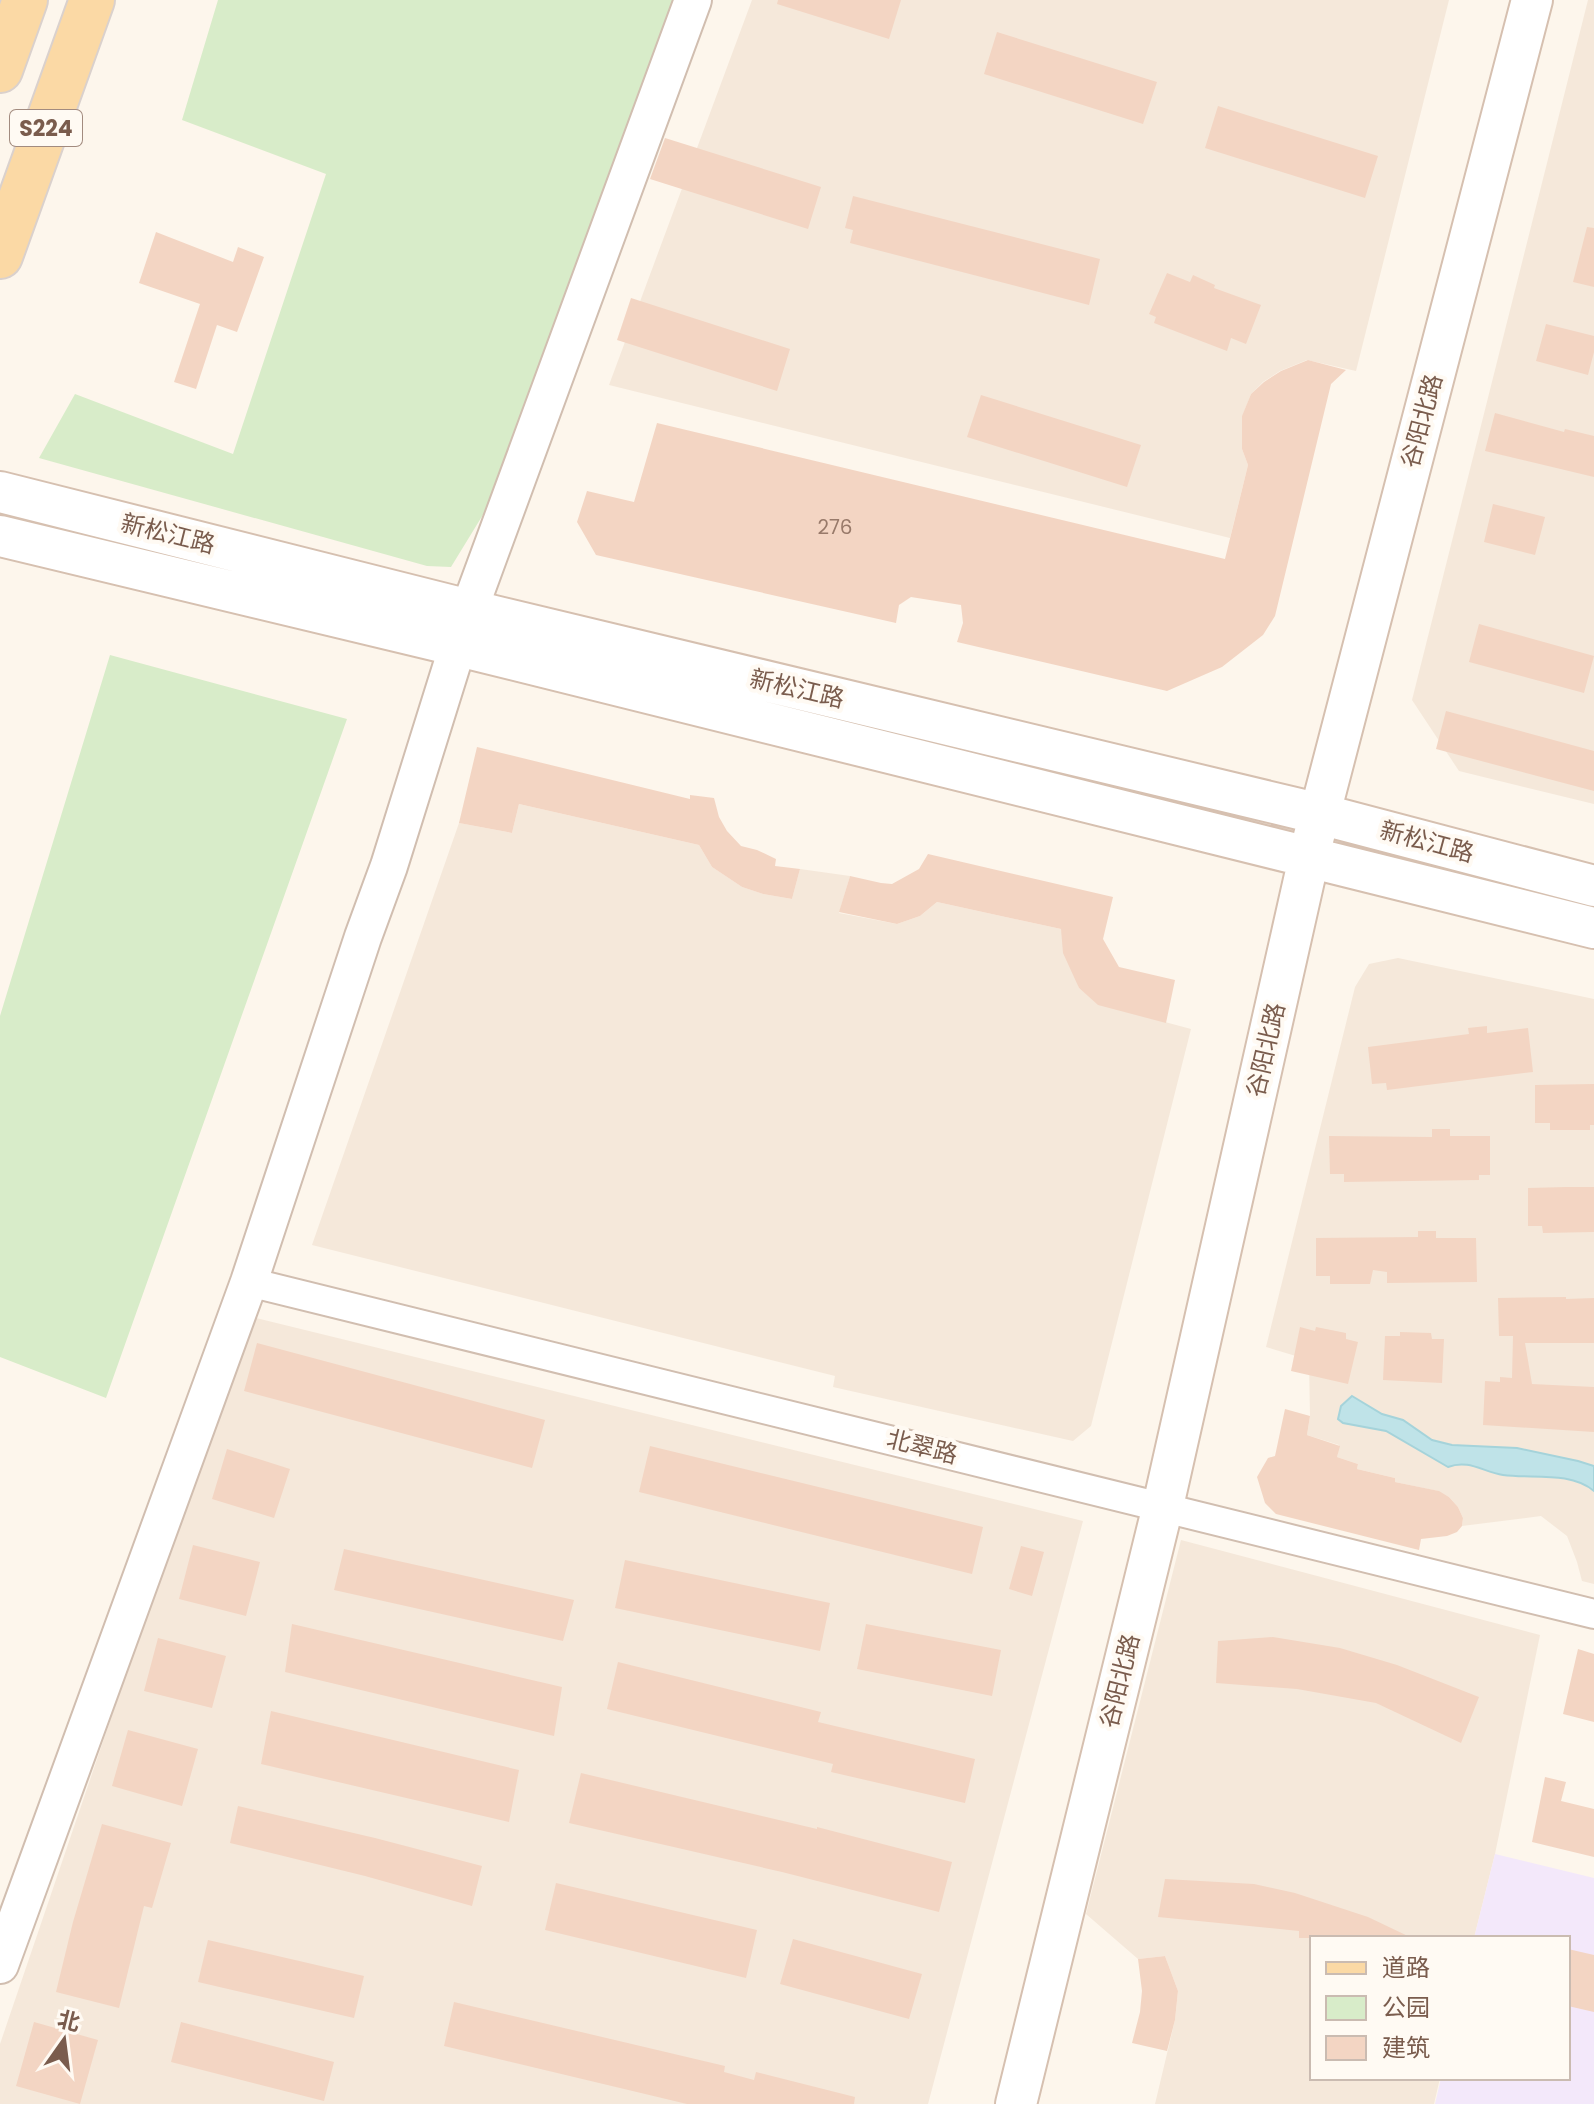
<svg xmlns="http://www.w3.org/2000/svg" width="1594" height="2104" viewBox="0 0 1594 2104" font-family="Poppins,'Noto Sans SC',sans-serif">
	<rect width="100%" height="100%" fill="#fdf6ec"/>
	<path fill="#f5e8da" d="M 752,0 L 1449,0 L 1356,371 L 1307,360 L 1280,371 L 1263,382 L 1251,394 L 1242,417 L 1242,449 L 1248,465 L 1230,538 L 609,385 Z
		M 1588,0 L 1594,0 L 1594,804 L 1459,771 L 1412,700 Z
		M 519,804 L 699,845 L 712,867 L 742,887 L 763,894 L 792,899 L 800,869 L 850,876 L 839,913 L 897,924 L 920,916 L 937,902 L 1061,929 L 1079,988 L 1098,1004 L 1191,1029 L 1091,1426 L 1073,1441 L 833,1387 L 835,1376 L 312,1245 L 459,823 L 512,833 Z
		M 1398,958 L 1594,999 L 1594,1584 L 1582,1581 L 1577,1562 L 1567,1536 L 1541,1516 L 1462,1526 L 1463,1518 L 1458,1507 L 1449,1497 L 1438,1491 L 1395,1482 L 1395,1478 L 1357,1469 L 1358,1464 L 1337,1457 L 1339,1445 L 1307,1435 L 1310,1416 L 1309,1360 L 1266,1347 L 1355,987 L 1369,964 Z
		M 248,1316 L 1083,1521 L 928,2104 L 0,2104 L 0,2044 Z
		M 1181,1540 L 1540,1635 L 1495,1854 L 1474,1938 L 1312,1938 L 1312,2078 L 1440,2078 L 1434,2104 L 1155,2104 L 1175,2020 L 1178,1991 L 1165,1956 L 1138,1959 L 1086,1914 Z"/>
	<path fill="#f3e8fa" d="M 1495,1854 L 1594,1878 L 1594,2104 L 1435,2104 L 1441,2078 L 1568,2078 L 1568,1938 L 1474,1938 Z"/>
	<path fill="#d8ecc9" d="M 218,0 L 677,0 L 492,500 L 451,567 L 427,566 L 39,458 L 75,394 L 233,454 L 326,174 L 182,120 Z
		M 110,655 L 347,719 L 106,1398 L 0,1357 L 0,1016 Z"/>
	<path fill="#bfe3e8" stroke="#a5d3da" stroke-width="2" d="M 1352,1396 L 1382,1414 L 1403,1420 L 1432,1440 L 1452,1445 L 1517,1448 L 1578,1461 L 1594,1466 L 1594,1491 C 1570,1471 1532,1479 1503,1475 C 1483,1472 1469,1459 1448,1467 L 1386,1431 L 1343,1423 L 1338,1419 L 1341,1406 Z"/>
	<path fill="#f3d5c3" d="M 778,0 L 901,0 L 889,39 L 777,4 Z
		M 997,32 L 1157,82 L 1143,124 L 984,74 Z
		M 1218,106 L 1378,156 L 1365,198 L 1205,148 Z
		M 665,138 L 821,187 L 808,229 L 650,179 Z
		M 853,196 L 1100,259 L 1089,305 L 850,243 L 853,230 L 845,228 Z
		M 1587,227 L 1594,228 L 1594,287 L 1573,282 Z
		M 156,232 L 233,262 L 238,247 L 264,257 L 237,332 L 217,325 L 196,389 L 174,382 L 200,304 L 139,283 Z
		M 1167,273 L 1190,282 L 1193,275 L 1215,285 L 1214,288 L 1261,305 L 1246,344 L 1231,338 L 1227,351 L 1154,323 L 1156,317 L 1149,314 Z
		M 631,298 L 790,349 L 777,391 L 617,340 Z
		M 1546,324 L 1594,336 L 1594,352 L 1588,375 L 1536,361 Z
		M 1308,360 L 1346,370 L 1331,384 L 1275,616 L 1263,635 L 1222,667 L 1167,691 L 957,642 L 963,623 L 961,605 L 911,597 L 899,605 L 896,623 L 596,555 L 577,522 L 587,491 L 634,502 L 657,423 L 1225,559 L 1248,465 L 1242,449 L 1242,416 L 1251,394 L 1264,382 L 1281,371 Z
		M 981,395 L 1141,445 L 1127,487 L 967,437 Z
		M 1495,413 L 1564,432 L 1565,429 L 1594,436 L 1594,477 L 1485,451 Z
		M 1493,504 L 1545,517 L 1535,555 L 1484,542 Z
		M 1479,624 L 1594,656 L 1584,693 L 1469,662 Z
		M 1446,711 L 1594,751 L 1594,791 L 1436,749 Z
		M 477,747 L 690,799 L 690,795 L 714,798 L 719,817 L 727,831 L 741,846 L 757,850 L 776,859 L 775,866 L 800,869 L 792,899 L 763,894 L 742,887 L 712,867 L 699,845 L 519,804 L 512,833 L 459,823 Z
		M 928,854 L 1113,897 L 1103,939 L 1119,967 L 1175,980 L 1166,1023 L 1098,1005 L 1079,988 L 1063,953 L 1061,929 L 937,902 L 920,916 L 897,924 L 839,912 L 850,876 L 881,883 L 892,884 L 919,869 Z
		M 1487,1026 L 1487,1033 L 1528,1028 L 1533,1072 L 1387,1090 L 1386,1083 L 1372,1084 L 1368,1047 L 1469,1034 L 1468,1028 Z
		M 1594,1084 L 1594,1125 L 1590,1125 L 1590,1130 L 1550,1130 L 1550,1123 L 1535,1123 L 1535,1085 Z
		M 1432,1129 L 1450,1129 L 1450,1136 L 1490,1136 L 1490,1175 L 1479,1175 L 1479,1180 L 1344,1182 L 1344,1174 L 1330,1174 L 1329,1136 L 1432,1137 Z
		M 1566,1187 L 1594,1187 L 1594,1232 L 1543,1233 L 1542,1226 L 1528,1226 L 1528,1188 Z
		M 1418,1231 L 1436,1231 L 1436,1238 L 1476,1238 L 1477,1282 L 1387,1283 L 1387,1272 L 1373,1270 L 1370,1284 L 1330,1284 L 1330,1276 L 1316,1276 L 1316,1238 L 1418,1237 Z
		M 1566,1297 L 1566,1299 L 1594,1298 L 1594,1343 L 1525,1343 L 1532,1384 L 1594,1387 L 1594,1432 L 1483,1425 L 1485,1381 L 1500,1382 L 1500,1377 L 1512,1378 L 1513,1336 L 1499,1336 L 1498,1298 Z
		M 1300,1327 L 1315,1331 L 1316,1327 L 1346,1333 L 1346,1339 L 1358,1342 L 1348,1384 L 1291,1371 Z
		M 1400,1332 L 1431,1333 L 1432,1339 L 1444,1339 L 1442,1383 L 1383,1380 L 1385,1336 L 1400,1336 Z
		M 257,1343 L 545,1420 L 532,1468 L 244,1391 Z
		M 1285,1409 L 1310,1416 L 1307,1435 L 1340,1446 L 1337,1457 L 1358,1464 L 1357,1469 L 1395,1478 L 1395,1482 L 1439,1491 L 1449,1497 L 1458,1507 L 1463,1518 L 1462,1526 L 1457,1532 L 1447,1536 L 1421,1539 L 1419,1550 L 1276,1514 L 1265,1503 L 1257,1477 L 1268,1458 L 1275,1456 Z
		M 650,1446 L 983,1527 L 972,1574 L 639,1492 Z
		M 227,1449 L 290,1469 L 274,1518 L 212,1499 Z
		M 193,1545 L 260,1562 L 246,1616 L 179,1599 Z
		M 1021,1546 L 1044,1552 L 1032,1596 L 1009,1589 Z
		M 344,1549 L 574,1600 L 563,1641 L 334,1590 Z
		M 625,1560 L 830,1603 L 820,1651 L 615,1608 Z
		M 292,1624 L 562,1687 L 554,1736 L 285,1672 Z
		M 866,1624 L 1001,1650 L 992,1696 L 857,1669 Z
		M 1273,1637 L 1340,1648 L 1397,1665 L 1479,1697 L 1461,1743 L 1376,1703 L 1297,1689 L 1216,1683 L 1218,1641 Z
		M 158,1638 L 226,1656 L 212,1708 L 144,1691 Z
		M 1578,1649 L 1594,1654 L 1594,1722 L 1563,1714 Z
		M 618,1662 L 821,1712 L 818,1722 L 975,1759 L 965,1803 L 831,1772 L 833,1764 L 607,1709 Z
		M 271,1711 L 519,1770 L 509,1822 L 261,1764 Z
		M 128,1730 L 198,1749 L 182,1806 L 112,1786 Z
		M 581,1773 L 817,1829 L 817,1827 L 952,1862 L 939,1912 L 782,1872 L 569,1823 Z
		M 1545,1777 L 1566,1782 L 1561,1801 L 1594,1809 L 1594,1857 L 1532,1842 Z
		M 238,1806 L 375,1838 L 482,1866 L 472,1906 L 365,1876 L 230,1843 Z
		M 102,1824 L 171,1843 L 152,1908 L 144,1906 L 119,2008 L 56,1992 L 73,1922 Z
		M 1165,1879 L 1254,1884 L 1295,1893 L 1368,1917 L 1412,1938 L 1299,1938 L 1299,1931 L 1158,1917 Z
		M 556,1883 L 757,1930 L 746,1978 L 545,1930 Z
		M 793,1939 L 922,1974 L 909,2019 L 780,1984 Z
		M 208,1940 L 364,1976 L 354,2018 L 198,1982 Z
		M 1568,1949 L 1594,1955 L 1594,2012 L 1568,2006 Z
		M 1165,1956 L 1178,1991 L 1175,2020 L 1167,2051 L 1132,2043 L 1140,2012 L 1142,1991 L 1138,1959 Z
		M 454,2002 L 725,2066 L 724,2072 L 754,2080 L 756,2072 L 855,2097 L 854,2104 L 687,2104 L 444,2046 Z
		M 34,2022 L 98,2040 L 80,2104 L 16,2086 Z
		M 181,2022 L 334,2062 L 324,2101 L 171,2062 Z"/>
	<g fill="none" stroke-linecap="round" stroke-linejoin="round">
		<g stroke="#d1beb0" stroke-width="32">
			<path id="minor" d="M 249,1282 L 1594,1614"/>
		</g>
		<g stroke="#d1beb0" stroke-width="40">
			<path id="tertiary" d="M 0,1965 L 249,1282 L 363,937 L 389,866 L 469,610 L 693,0"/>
		</g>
		<g stroke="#d6c0b0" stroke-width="44">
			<path id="secondary" d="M 0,492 L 469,610 L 1320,814 L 1594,886
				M 0,536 L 459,646 L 1594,928
				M 1016,2104 L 1163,1506 L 1313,840 L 1532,0"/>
		</g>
		<g stroke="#dad1cd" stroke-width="48">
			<path id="primary" d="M 0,70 L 25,0
				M 0,256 L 92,0"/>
		</g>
		<use href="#minor" stroke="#fff" stroke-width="28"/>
		<use href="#tertiary" stroke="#fff" stroke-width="36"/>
		<use href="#secondary" stroke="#fff" stroke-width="40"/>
		<use href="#primary" stroke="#fbd9a5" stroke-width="44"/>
	</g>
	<g text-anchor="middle" stroke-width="8" stroke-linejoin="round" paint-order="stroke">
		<g font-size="20" fill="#987a6a">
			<text x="835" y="534">276</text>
		</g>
		<rect fill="#fffaf3" stroke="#a28b7f" stroke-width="2" x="10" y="110" width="72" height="36" rx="6"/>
		<g font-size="22" font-weight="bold" fill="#7a5c4d">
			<text x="46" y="136">S224</text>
		</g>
		<g font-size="24" fill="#7a5c4d" stroke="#fffaf3">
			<text transform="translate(1422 421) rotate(-75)" y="8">谷阳北路</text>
			<text transform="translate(168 534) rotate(14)" y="8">新松江路</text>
			<text transform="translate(797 689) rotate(13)" y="8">新松江路</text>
			<text transform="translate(1427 842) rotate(15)" y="8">新松江路</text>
			<text transform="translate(1266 1050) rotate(-77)" y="8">谷阳北路</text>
			<text transform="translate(922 1447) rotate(14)" y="8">北翠路</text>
			<text transform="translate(1120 1681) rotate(-76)" y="8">谷阳北路</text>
		</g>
	</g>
	<rect x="1310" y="1936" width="260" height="144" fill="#fffaf3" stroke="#cabbb1" stroke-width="2"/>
	<rect x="1326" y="1962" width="40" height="12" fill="#fbd9a5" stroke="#cabbb1" stroke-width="2"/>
	<text x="1382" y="1976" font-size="24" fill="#7a5c4d">道路</text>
	<rect x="1326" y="1996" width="40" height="24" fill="#d8ecc9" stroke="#cabbb1" stroke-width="2"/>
	<text x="1382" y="2016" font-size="24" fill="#7a5c4d">公园</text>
	<rect x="1326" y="2036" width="40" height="24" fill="#f3d5c3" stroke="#cabbb1" stroke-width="2"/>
	<text x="1382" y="2056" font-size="24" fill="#7a5c4d">建筑</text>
	<g transform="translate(64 2040) rotate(14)" stroke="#fffaf3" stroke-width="6" paint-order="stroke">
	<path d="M0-6L14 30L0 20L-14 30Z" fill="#7a5c4d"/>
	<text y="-12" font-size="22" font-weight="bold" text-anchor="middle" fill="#7a5c4d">北</text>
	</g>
</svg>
